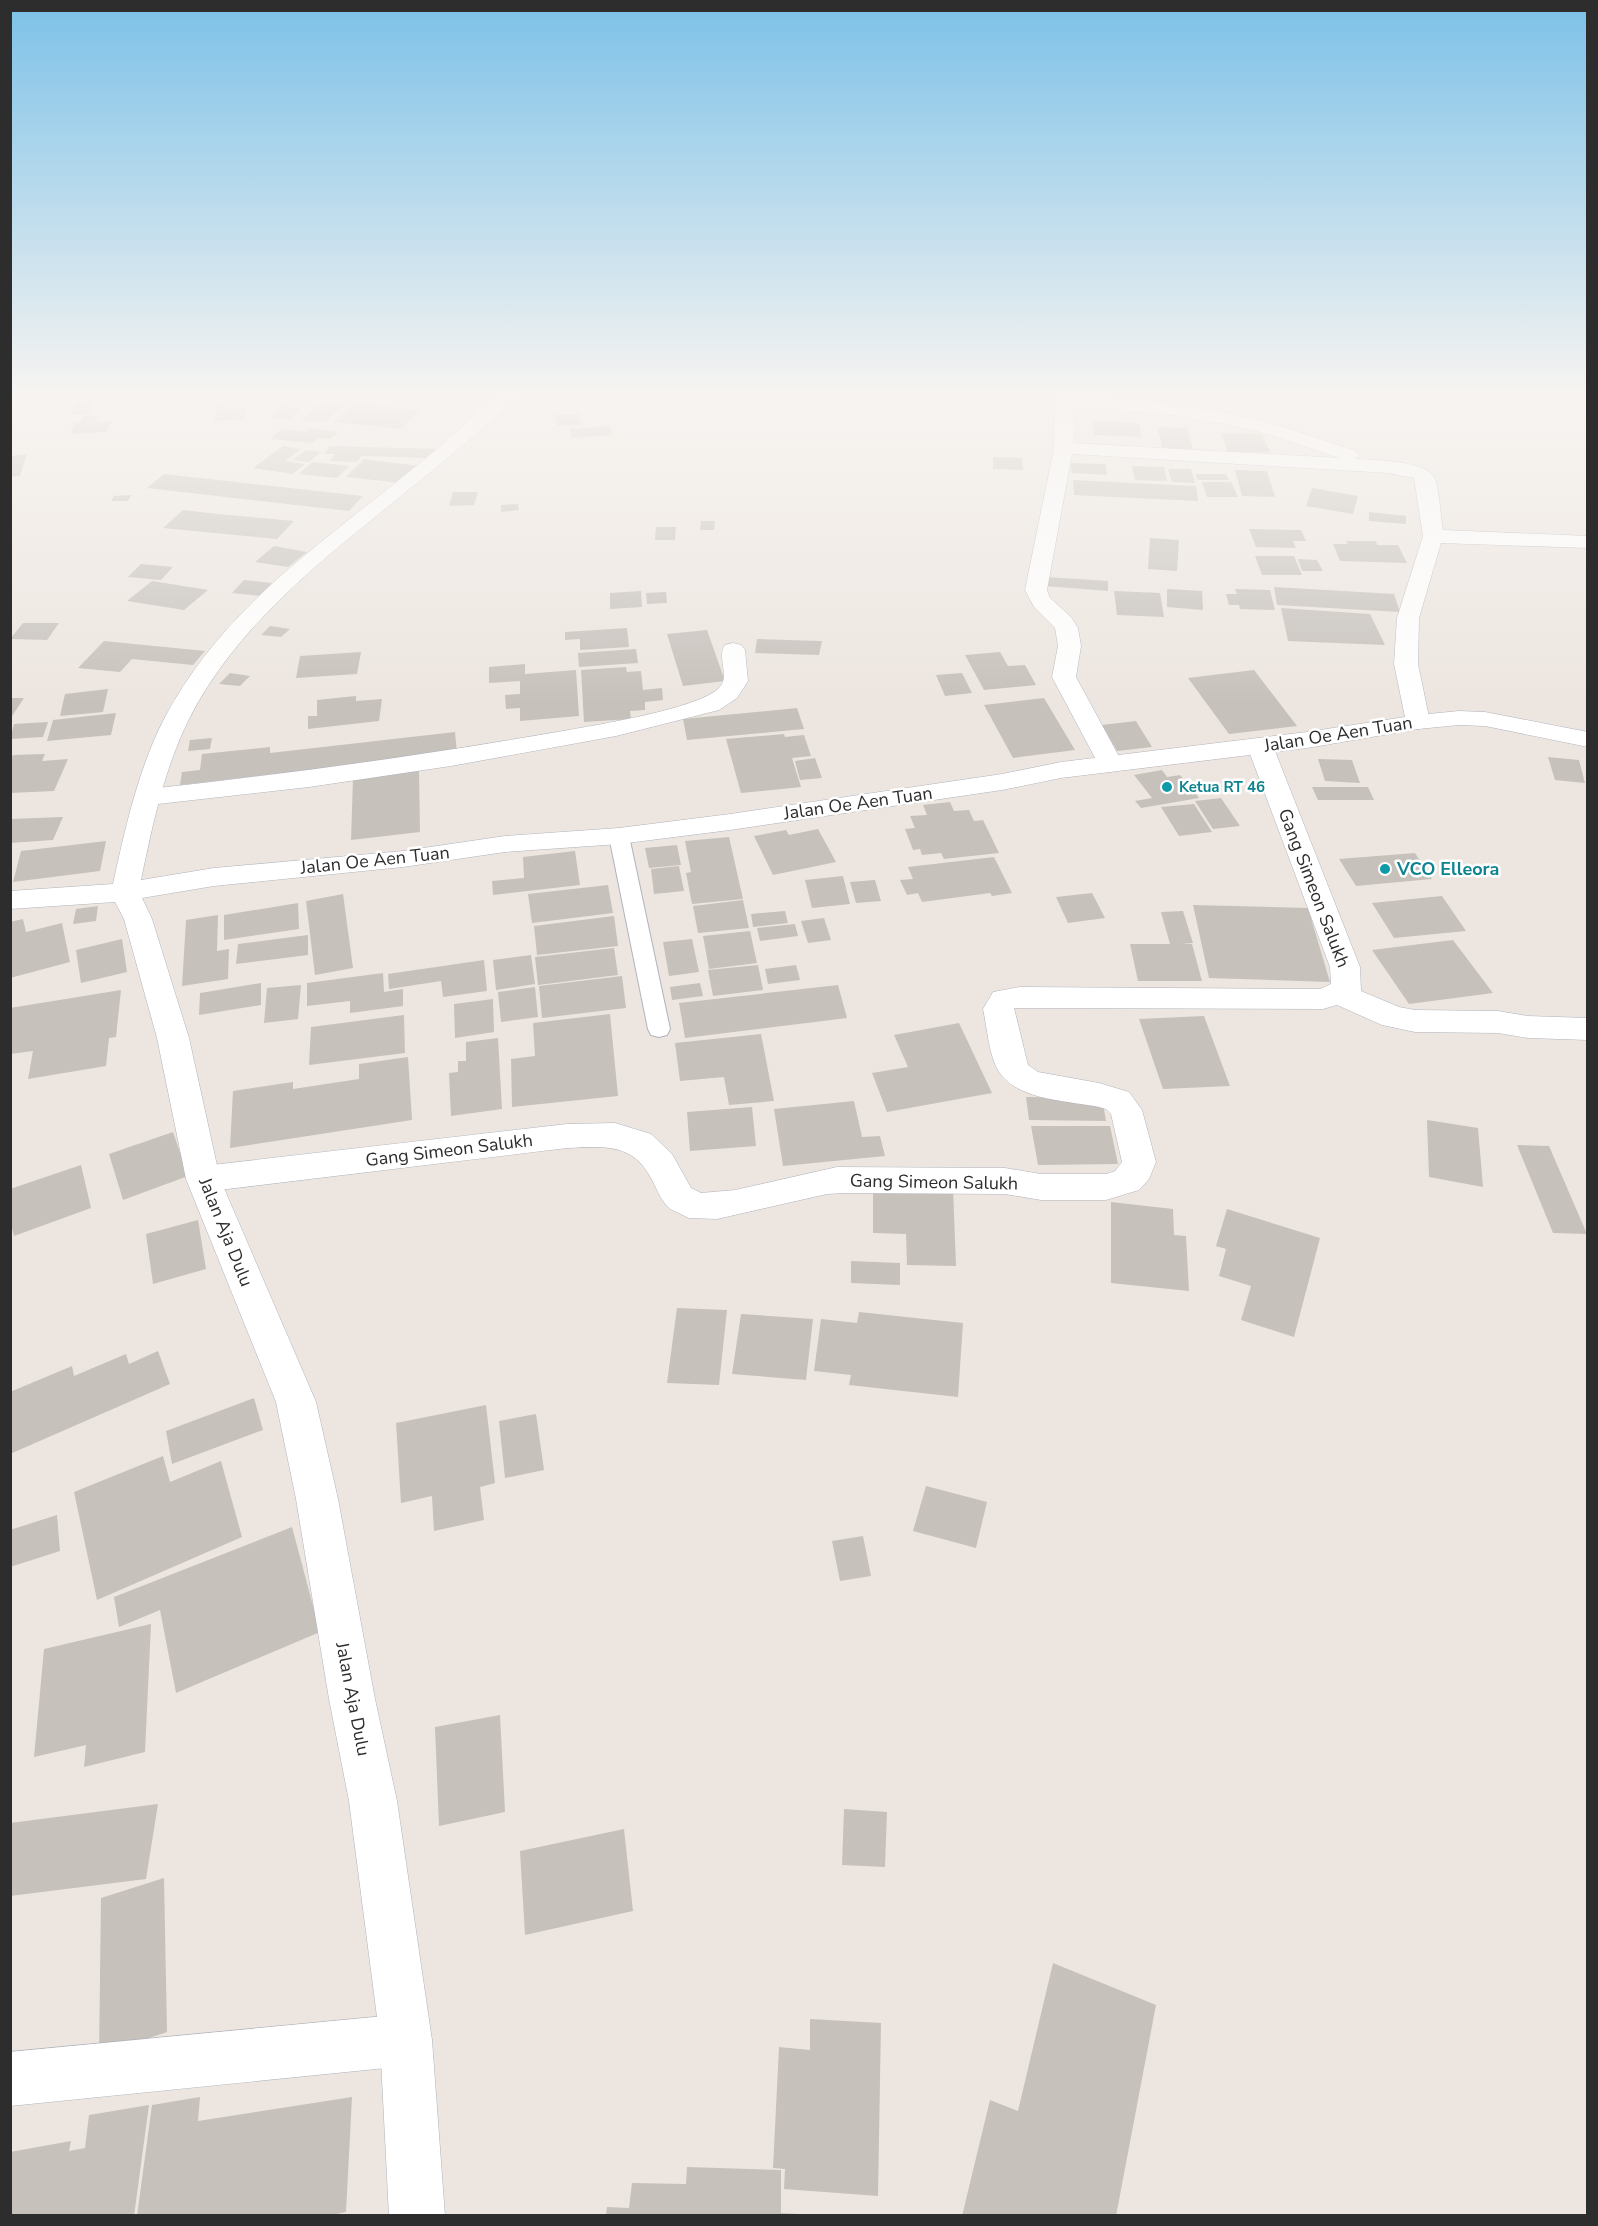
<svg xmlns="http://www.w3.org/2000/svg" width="1598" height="2226" viewBox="0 0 1598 2226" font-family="'Nunito Sans',sans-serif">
	<rect width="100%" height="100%" fill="#ede6e0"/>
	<path fill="#c6c1bb" d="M 44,392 L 105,392 L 99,399 L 38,399 Z
		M 330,392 L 361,392 L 357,398 L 326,397 Z
		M 598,392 L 623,392 L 621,399 L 595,399 Z
		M 635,392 L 662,392 L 662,395 L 635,397 Z
		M 1134,392 L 1167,392 L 1167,402 L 1134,400 Z
		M 1212,392 L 1238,392 L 1242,407 L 1215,406 Z
		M 265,395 L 263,406 L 214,409 L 217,398 Z
		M 286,399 L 307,400 L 291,419 L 270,418 Z
		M 93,402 L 88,414 L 71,415 L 76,403 Z
		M 320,402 L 344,404 L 326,422 L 301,421 Z
		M 354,403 L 420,410 L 401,429 L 334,422 Z
		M 246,408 L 244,419 L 214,421 L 217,410 Z
		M 579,414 L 581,425 L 557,426 L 555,415 Z
		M 99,415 L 95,422 L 112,421 L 106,432 L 70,434 L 75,423 L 80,423 L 83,416 Z
		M 1093,421 L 1139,423 L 1141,437 L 1094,435 Z
		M 610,426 L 612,435 L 572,438 L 570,429 Z
		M 1157,427 L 1187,428 L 1195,455 L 1164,454 Z
		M 310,428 L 339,432 L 330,439 L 318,438 L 312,443 L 270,439 L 281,429 L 306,432 Z
		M 1221,433 L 1262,434 L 1270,452 L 1228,452 Z
		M 283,446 L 301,449 L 285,461 L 305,464 L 293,474 L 253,468 Z
		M 330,446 L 436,449 L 431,458 L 361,456 L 357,462 L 330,461 L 335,454 L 324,454 Z
		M 306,450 L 321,452 L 309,462 L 293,460 Z
		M 27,454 L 20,476 L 10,477 L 10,456 Z
		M 993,457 L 1022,458 L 1023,470 L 993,469 Z
		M 364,459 L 420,466 L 402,483 L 346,477 Z
		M 312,462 L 349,466 L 337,478 L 299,474 Z
		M 1070,463 L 1106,464 L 1107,475 L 1072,473 Z
		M 1132,466 L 1164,467 L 1167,481 L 1135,480 Z
		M 1168,469 L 1191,469 L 1195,483 L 1172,482 Z
		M 1235,470 L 1267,471 L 1275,497 L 1242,496 Z
		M 164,474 L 363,496 L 349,511 L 147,488 Z
		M 1195,474 L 1226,474 L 1229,480 L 1198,480 Z
		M 1073,480 L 1196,486 L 1198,501 L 1074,495 Z
		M 1202,482 L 1231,482 L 1238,497 L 1207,497 Z
		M 1312,488 L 1358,496 L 1353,514 L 1306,506 Z
		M 453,492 L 478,492 L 474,505 L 449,506 Z
		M 131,495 L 128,501 L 111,501 L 114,496 Z
		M 518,504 L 519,510 L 501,512 L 501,505 Z
		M 183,510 L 218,514 L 294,521 L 277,539 L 163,528 Z
		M 1369,512 L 1406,516 L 1406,524 L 1369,521 Z
		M 701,521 L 715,521 L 714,530 L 700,530 Z
		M 656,527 L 676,527 L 675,540 L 655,540 Z
		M 1249,529 L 1301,530 L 1306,541 L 1293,541 L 1296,548 L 1256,547 Z
		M 1150,538 L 1179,540 L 1177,571 L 1148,569 Z
		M 1346,541 L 1376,541 L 1377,545 L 1398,545 L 1407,563 L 1340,561 L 1333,544 L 1348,544 Z
		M 274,546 L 307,552 L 288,567 L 255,562 Z
		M 1255,556 L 1294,556 L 1302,575 L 1262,575 Z
		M 1298,559 L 1317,560 L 1323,571 L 1302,571 Z
		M 141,564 L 173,567 L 161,580 L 128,577 Z
		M 1046,577 L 1108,581 L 1108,591 L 1045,586 Z
		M 244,580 L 272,583 L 261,596 L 232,593 Z
		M 152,581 L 208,590 L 184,610 L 127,601 Z
		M 1274,587 L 1394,594 L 1400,612 L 1277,605 Z
		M 1167,589 L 1202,591 L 1203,610 L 1167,607 Z
		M 1235,589 L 1270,590 L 1275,610 L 1240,609 L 1239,605 L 1229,605 L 1226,594 L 1237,594 Z
		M 641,591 L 642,607 L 610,609 L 610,593 Z
		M 1114,591 L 1160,593 L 1164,617 L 1117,615 Z
		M 666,592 L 667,603 L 647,604 L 646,593 Z
		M 1281,608 L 1370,614 L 1385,645 L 1288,641 Z
		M 23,623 L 59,623 L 47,640 L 10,639 Z
		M 270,626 L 290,629 L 281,637 L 261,635 Z
		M 627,628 L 629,647 L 580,650 L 580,639 L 565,640 L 565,632 Z
		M 707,630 L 725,681 L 683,686 L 667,634 Z
		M 757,639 L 822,641 L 819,655 L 755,653 Z
		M 104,641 L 205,651 L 193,665 L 132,659 L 120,672 L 78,668 Z
		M 636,649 L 638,663 L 579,667 L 578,653 Z
		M 361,652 L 357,674 L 296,678 L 300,656 Z
		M 1000,652 L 1008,666 L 1025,665 L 1036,685 L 984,690 L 965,655 Z
		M 525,664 L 525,674 L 576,670 L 579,716 L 520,721 L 520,708 L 506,709 L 505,695 L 520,694 L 520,681 L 489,683 L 489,667 Z
		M 626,667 L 627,672 L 641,671 L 643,690 L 662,688 L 663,700 L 645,702 L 645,710 L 630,711 L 631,719 L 584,722 L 581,670 Z
		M 1254,670 L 1297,726 L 1229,734 L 1188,678 Z
		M 230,673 L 250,676 L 240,686 L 219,684 Z
		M 962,673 L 972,693 L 945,696 L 936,675 Z
		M 108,689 L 103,712 L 60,716 L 65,694 Z
		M 356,696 L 356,701 L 382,699 L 379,721 L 308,729 L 308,716 L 317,716 L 317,700 Z
		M 10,698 L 24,698 L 10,719 Z
		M 1044,698 L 1075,750 L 1013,758 L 984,705 Z
		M 797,708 L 804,729 L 687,740 L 683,719 Z
		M 116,713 L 111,735 L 47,741 L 53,720 Z
		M 1136,721 L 1152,747 L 1117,751 L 1102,725 Z
		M 48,722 L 43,737 L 10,739 L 14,724 Z
		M 455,732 L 457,753 L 180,785 L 182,772 L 200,770 L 202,754 L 270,747 L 270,753 Z
		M 784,734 L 785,737 L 804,735 L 811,756 L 792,758 L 801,787 L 741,793 L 726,739 Z
		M 212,738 L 210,749 L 188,751 L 190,740 Z
		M 45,754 L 42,761 L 68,759 L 54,791 L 10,793 L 10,762 L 13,755 Z
		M 1548,757 L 1579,760 L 1585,783 L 1555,780 Z
		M 815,758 L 822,778 L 800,780 L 795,761 Z
		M 1318,759 L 1352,760 L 1360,783 L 1325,781 Z
		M 1162,770 L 1167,777 L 1180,775 L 1199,798 L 1141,808 L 1135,801 L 1152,798 L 1134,775 Z
		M 419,771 L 420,832 L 351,840 L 353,778 Z
		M 1312,787 L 1368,787 L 1374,800 L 1318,800 Z
		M 1221,798 L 1240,826 L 1213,829 L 1195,801 Z
		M 950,802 L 954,811 L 969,810 L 974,821 L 983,820 L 999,853 L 944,859 L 941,853 L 922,855 L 920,849 L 913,850 L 905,829 L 915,828 L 910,816 L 927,815 L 923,805 Z
		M 1194,804 L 1212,832 L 1179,836 L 1161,807 Z
		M 63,817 L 53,840 L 10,843 L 10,819 Z
		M 818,829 L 836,862 L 773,875 L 754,836 L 786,830 L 789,835 Z
		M 729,837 L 743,899 L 692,904 L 686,873 L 691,872 L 685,841 Z
		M 106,841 L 100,871 L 13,882 L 21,851 Z
		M 677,845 L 681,865 L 649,868 L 645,848 Z
		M 575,851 L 580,885 L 493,895 L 492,881 L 524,878 L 523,857 Z
		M 1415,853 L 1432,879 L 1356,886 L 1339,859 Z
		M 994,857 L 1012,893 L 992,896 L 990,893 L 922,902 L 918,893 L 907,895 L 900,880 L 913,879 L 908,867 Z
		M 679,866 L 684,891 L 654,894 L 651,869 Z
		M 843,876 L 850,904 L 812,908 L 805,880 Z
		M 875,880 L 881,901 L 856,903 L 850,882 Z
		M 608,885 L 613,913 L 532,923 L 528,894 Z
		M 1092,893 L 1105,918 L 1068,923 L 1056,897 Z
		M 343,894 L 353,968 L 315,975 L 306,901 Z
		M 1442,896 L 1466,931 L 1394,938 L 1372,903 Z
		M 743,900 L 749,928 L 698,933 L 693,906 Z
		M 298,903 L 299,929 L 224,940 L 224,915 Z
		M 1193,905 L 1308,908 L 1330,982 L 1209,978 Z
		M 98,906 L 96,921 L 73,924 L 76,909 Z
		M 785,911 L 788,923 L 753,927 L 751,914 Z
		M 1183,911 L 1193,943 L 1181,944 L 1192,944 L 1202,981 L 1138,981 L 1130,944 L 1170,944 L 1161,912 Z
		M 218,915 L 217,951 L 229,949 L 228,979 L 182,986 L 186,920 Z
		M 614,916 L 618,946 L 537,955 L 534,926 Z
		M 824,918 L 831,940 L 808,943 L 801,921 Z
		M 23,919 L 26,932 L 62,923 L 70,962 L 10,978 L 10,922 Z
		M 795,924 L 798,936 L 760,941 L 757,928 Z
		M 750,931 L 757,963 L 709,969 L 703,936 Z
		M 308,935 L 308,955 L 236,964 L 238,944 Z
		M 122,939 L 127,972 L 81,983 L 76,950 Z
		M 692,939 L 699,972 L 669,976 L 663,942 Z
		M 1453,940 L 1493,993 L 1409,1004 L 1372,950 Z
		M 614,948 L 618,975 L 538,985 L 535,957 Z
		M 531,955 L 535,984 L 496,990 L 493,960 Z
		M 484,960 L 487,991 L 443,997 L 441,981 L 389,989 L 388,974 Z
		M 758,965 L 763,990 L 713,996 L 708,970 Z
		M 796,965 L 800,980 L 768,984 L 765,969 Z
		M 383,973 L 384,992 L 403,989 L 403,1006 L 350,1013 L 350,1001 L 307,1006 L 307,983 Z
		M 622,976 L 626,1008 L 542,1018 L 539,986 Z
		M 261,983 L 261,1005 L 199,1015 L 200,993 Z
		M 700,983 L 703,996 L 672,1000 L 670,987 Z
		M 301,985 L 298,1019 L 264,1023 L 267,988 Z
		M 838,985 L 847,1018 L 685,1038 L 679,1003 Z
		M 535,987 L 538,1017 L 501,1022 L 498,992 Z
		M 121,990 L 116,1037 L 109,1038 L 106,1066 L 28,1079 L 33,1051 L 10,1054 L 10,1008 Z
		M 493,999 L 494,1032 L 455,1038 L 454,1004 Z
		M 610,1014 L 618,1096 L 512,1107 L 511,1059 L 535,1056 L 533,1023 Z
		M 404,1015 L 405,1053 L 309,1065 L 311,1027 Z
		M 1204,1016 L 1230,1086 L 1163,1089 L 1139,1019 Z
		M 959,1023 L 992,1093 L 887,1112 L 872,1073 L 908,1067 L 894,1035 Z
		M 761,1034 L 774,1101 L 729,1105 L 724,1077 L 680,1081 L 675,1043 Z
		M 498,1038 L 502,1109 L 451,1116 L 449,1073 L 458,1072 L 458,1061 L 466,1061 L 466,1042 Z
		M 408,1057 L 412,1120 L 230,1148 L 233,1091 L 293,1082 L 293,1089 L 359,1079 L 359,1064 Z
		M 1026,1097 L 1102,1098 L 1106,1121 L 1029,1120 Z
		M 854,1101 L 862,1137 L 880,1136 L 885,1156 L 783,1166 L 774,1109 Z
		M 752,1107 L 756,1146 L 690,1151 L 687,1112 Z
		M 1427,1120 L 1478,1128 L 1483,1187 L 1429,1177 Z
		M 1031,1126 L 1110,1126 L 1118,1164 L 1038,1165 Z
		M 173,1132 L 188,1176 L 123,1200 L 109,1154 Z
		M 1517,1145 L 1549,1146 L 1587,1234 L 1553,1233 Z
		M 81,1165 L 91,1208 L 14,1236 L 10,1221 L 10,1189 Z
		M 873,1186 L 953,1188 L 956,1266 L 907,1265 L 906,1234 L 873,1233 Z
		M 1111,1202 L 1173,1209 L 1174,1235 L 1186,1236 L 1189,1291 L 1111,1283 Z
		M 1227,1209 L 1320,1238 L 1294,1337 L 1241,1320 L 1251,1286 L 1219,1276 L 1226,1249 L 1216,1246 Z
		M 198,1220 L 206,1269 L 153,1284 L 146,1234 Z
		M 851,1261 L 900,1263 L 900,1285 L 851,1283 Z
		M 677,1308 L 727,1310 L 719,1385 L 667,1383 Z
		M 859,1312 L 963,1323 L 958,1397 L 849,1385 L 851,1375 L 814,1371 L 821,1319 L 857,1323 Z
		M 741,1314 L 813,1319 L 806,1380 L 732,1374 Z
		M 158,1351 L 170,1384 L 10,1454 L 10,1392 L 72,1366 L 74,1376 L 126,1354 L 129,1364 Z
		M 254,1398 L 263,1430 L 172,1464 L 166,1431 Z
		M 486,1405 L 495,1483 L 480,1487 L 484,1520 L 434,1531 L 432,1496 L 401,1503 L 396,1423 Z
		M 536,1414 L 544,1470 L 505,1478 L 499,1421 Z
		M 163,1456 L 170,1482 L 221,1461 L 242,1537 L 97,1600 L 74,1492 Z
		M 926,1486 L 987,1502 L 976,1548 L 913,1531 Z
		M 57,1515 L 60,1551 L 10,1567 L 10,1530 Z
		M 292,1527 L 320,1632 L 176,1693 L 160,1610 L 119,1627 L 114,1597 Z
		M 863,1536 L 871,1576 L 840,1581 L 832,1541 Z
		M 151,1624 L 145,1752 L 84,1767 L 86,1745 L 34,1757 L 44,1649 Z
		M 500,1715 L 505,1812 L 439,1826 L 435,1727 Z
		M 158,1804 L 146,1879 L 10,1896 L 10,1823 Z
		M 844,1809 L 887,1812 L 885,1867 L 842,1865 Z
		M 624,1829 L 633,1911 L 525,1935 L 520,1851 Z
		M 164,1878 L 167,2032 L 99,2055 L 101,1898 Z
		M 1053,1963 L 1156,2005 L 1116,2216 L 962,2216 L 990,2100 L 1018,2111 Z
		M 810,2019 L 881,2023 L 878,2196 L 784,2189 L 785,2169 L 773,2168 L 779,2047 L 810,2050 Z
		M 200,2097 L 198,2121 L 352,2097 L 346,2212 L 327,2216 L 137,2216 L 152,2105 Z
		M 149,2105 L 134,2216 L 10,2216 L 10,2152 L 71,2141 L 69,2151 L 85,2148 L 89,2115 Z
		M 687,2167 L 781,2170 L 781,2213 L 799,2214 L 799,2216 L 606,2216 L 607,2207 L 629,2208 L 632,2183 L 686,2184 Z"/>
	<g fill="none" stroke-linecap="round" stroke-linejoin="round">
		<g stroke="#b0b3bc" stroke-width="2">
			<path id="service" d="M 619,830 L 626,832 L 629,836 L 670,1029 L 667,1035 L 659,1037 L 651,1035 L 648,1029 L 609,836 L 612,832 Z"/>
		</g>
		<g stroke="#b0b3bc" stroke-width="1">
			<path id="minor" d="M 1058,392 L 1076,392 L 1075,396 C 1130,398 1186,404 1240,416 C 1280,424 1317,439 1356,451 L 1359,455 L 1355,459 C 1372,460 1428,460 1435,479 C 1440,494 1440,514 1443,530 L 1588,536 L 1588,548 L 1441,543 L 1419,618 L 1418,664 L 1430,722 L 1427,727 L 1418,729 L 1409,727 L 1406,722 L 1394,664 L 1397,618 L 1423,536 L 1414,478 L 1388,473 L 1072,454 L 1047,590 L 1050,598 L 1071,617 L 1078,628 L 1081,646 L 1076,677 L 1123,764 L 1119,769 L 1110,772 L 1101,769 L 1052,677 L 1058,646 L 1055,628 L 1034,607 L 1025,590 L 1054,448 L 1055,401 ZM 1073,407 C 1128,409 1184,414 1239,427 C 1273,434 1306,447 1340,458 L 1073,443 Z
				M 733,643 L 741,645 L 745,650 L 748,681 L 737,698 L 719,710 L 616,736 L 451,766 L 309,787 L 149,805 L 140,803 L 136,797 L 140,791 L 149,789 C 288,774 425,755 563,731 C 596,725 698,709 719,688 C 731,676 716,658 725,645 Z
				M 1260,738 L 1269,741 L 1273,746 L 1360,967 L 1361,991 L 1399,1007 L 1415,1010 L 1498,1011 L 1528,1016 L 1588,1018 L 1588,1040 L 1528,1038 L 1498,1033 L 1415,1032 L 1382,1025 L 1337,1005 L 1323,1009 L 1014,1008 L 1028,1065 L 1038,1072 L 1099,1083 L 1129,1092 L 1142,1110 L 1156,1162 L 1149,1179 L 1139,1190 L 1106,1200 L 1041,1200 L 1005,1194 L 844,1193 L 827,1194 L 717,1219 L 689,1218 L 670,1209 C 659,1199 656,1185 648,1173 C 629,1142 599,1147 567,1148 L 203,1192 L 191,1188 L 186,1179 L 191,1170 L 203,1166 L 567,1124 L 615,1123 L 651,1134 L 672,1154 L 691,1188 L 701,1193 L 735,1190 L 837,1167 L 1005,1168 L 1041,1174 L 1106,1174 L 1115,1171 L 1122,1162 L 1111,1114 L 1106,1109 L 1099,1107 C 1065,1100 1010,1101 995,1064 C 988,1047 987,1027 983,1009 L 993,992 L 1020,987 L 1320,989 L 1331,984 L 1330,967 L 1247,746 L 1251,741 Z
				M 406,2014 L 425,2021 L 432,2040 L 425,2059 L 406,2066 L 10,2106 L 10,2052 Z"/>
		</g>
		<g stroke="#b0b3bc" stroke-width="1">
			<path id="tertiary" d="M 500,392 L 519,392 C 511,403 500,412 490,421 C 460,449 428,474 396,500 C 318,563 235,628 189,719 C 164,769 152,827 141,880 L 214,868 L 403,851 L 505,836 L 619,828 L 730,814 L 1002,774 L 1061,762 L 1307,732 L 1418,715 L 1459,711 L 1485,712 L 1588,732 L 1588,747 L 1485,726 L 1459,725 L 1418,729 L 1307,748 L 1061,778 L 1002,790 L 730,830 L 619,844 L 505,852 L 403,867 L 214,886 L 142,898 L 152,919 L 189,1038 L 220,1179 L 316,1402 L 338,1499 L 375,1699 L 397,1801 L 432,2040 L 445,2216 L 389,2216 L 380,2040 L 349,1801 L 329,1699 L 296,1499 L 276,1402 L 186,1179 L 157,1038 L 124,919 L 115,902 L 10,909 L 10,891 L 113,884 C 125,829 138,770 164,719 C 230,593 350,526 453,435 C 469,421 484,406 500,392 Z"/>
		</g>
		<use href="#service" fill="#fff" fill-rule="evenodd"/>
		<use href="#minor" fill="#fff" fill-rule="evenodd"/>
		<use href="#tertiary" fill="#fff" fill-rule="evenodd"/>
	</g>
	<linearGradient id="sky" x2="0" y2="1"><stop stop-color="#7cc1e8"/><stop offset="0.56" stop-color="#f7f4f1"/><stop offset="1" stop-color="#f7f4f1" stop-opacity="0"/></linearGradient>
	<rect width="1598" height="703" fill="url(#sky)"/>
	<g fill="#0f9aa8" stroke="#fff" stroke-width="2">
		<circle cx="1167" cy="787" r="6"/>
		<circle cx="1385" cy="869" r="6"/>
	</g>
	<g text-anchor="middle" stroke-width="5" stroke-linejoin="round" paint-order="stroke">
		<g font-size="15" font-weight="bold" fill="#0d838f" stroke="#fff" text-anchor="start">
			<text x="1179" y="792">Ketua RT 46</text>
		</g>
		<g font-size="18" fill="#2d2d2d" stroke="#fff">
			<text transform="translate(1338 734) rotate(-9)" y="6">Jalan Oe Aen Tuan</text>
			<text transform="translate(858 803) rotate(-8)" y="6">Jalan Oe Aen Tuan</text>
			<text transform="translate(375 860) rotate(-6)" y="6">Jalan Oe Aen Tuan</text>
			<text transform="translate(1314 888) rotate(69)" y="6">Gang Simeon Salukh</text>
			<text transform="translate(449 1150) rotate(-7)" y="6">Gang Simeon Salukh</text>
			<text transform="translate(934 1182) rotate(1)" y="6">Gang Simeon Salukh</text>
			<text transform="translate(226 1232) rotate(68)" y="6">Jalan Aja Dulu</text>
			<text transform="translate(353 1699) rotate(79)" y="6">Jalan Aja Dulu</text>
		</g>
		<g font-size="18" font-weight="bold" fill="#0d838f" stroke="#fff" text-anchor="start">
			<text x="1397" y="875">VCO Elleora</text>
		</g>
	</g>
	<rect width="1598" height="2226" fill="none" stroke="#2d2d2d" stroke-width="24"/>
</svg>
